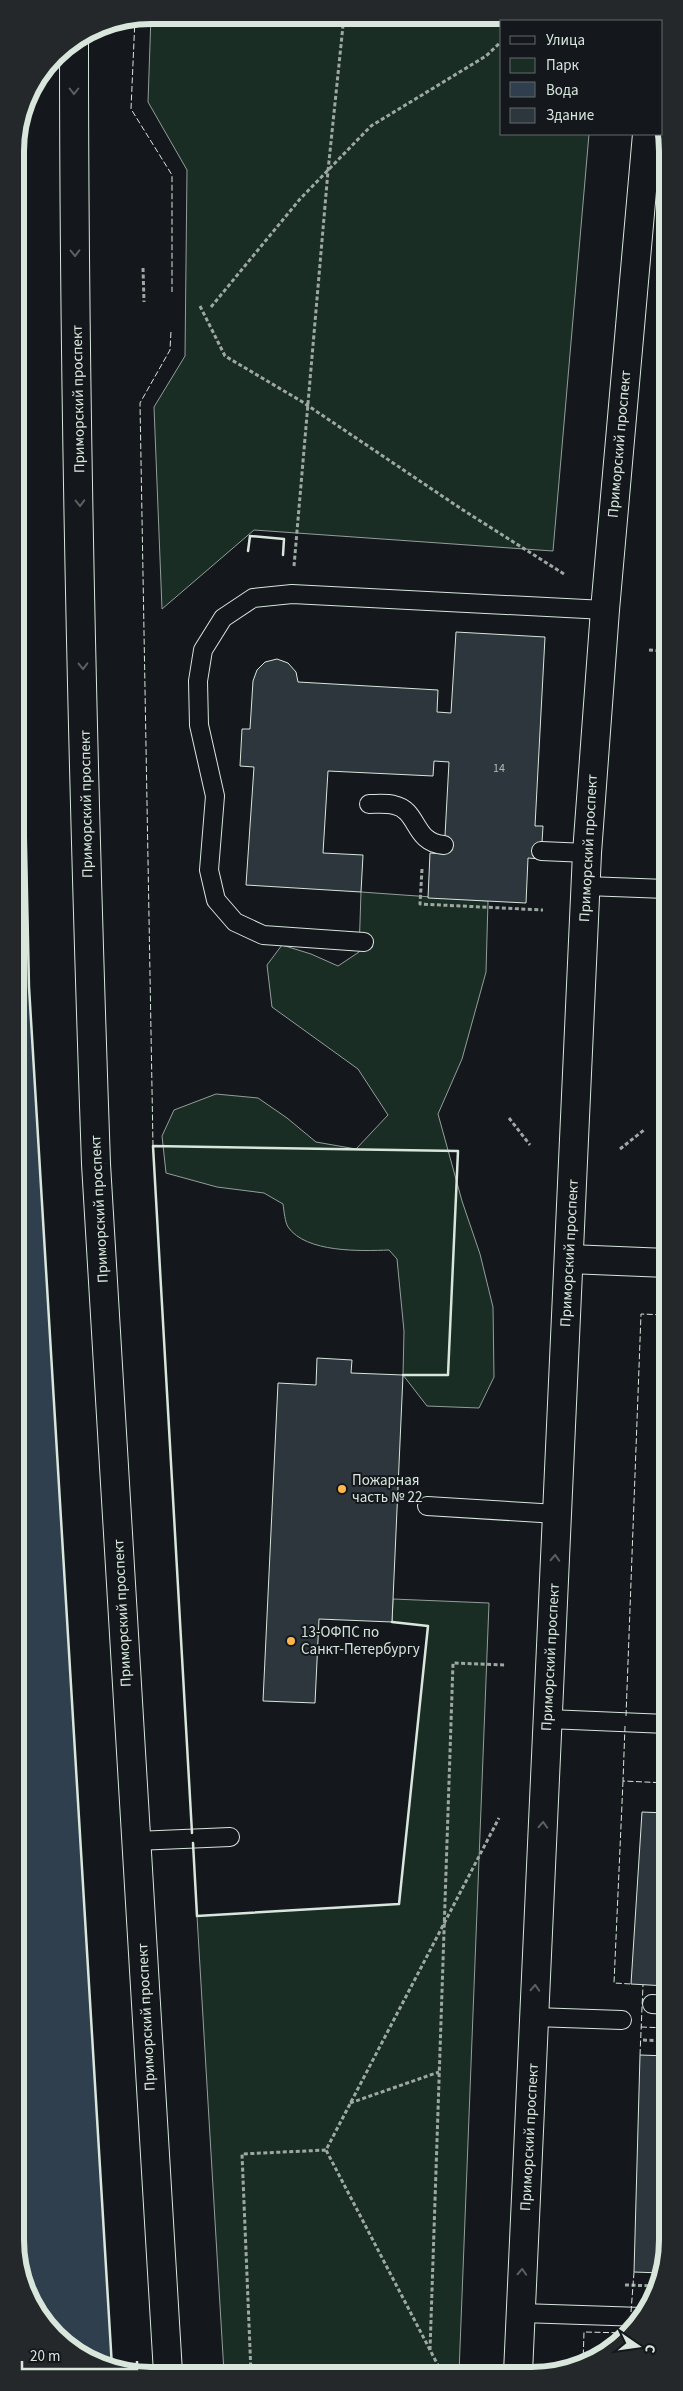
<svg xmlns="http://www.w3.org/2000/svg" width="683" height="2391" viewBox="0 0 683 2391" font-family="'Source Sans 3',sans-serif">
	<rect width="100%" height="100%" fill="#14181c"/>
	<path fill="#1a2d24" stroke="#939e99" d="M 151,15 L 559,18 L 566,21 L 502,21 L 502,134 L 589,134 L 553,551 L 254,530 L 162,609 L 154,407 L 185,356 L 187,170 L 148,102 Z
		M 361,892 L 488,901 L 486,972 L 462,1059 L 438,1114 L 462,1201 L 480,1254 L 493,1307 L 494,1377 L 479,1408 L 427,1406 L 403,1375 L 404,1331 L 397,1259 L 389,1250 C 361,1251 306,1253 288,1227 C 285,1222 284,1211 283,1204 L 264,1193 L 217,1187 L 166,1173 L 162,1136 L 174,1110 L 216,1094 L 258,1098 L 287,1118 L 316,1142 L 356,1149 L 388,1115 L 358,1069 L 272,1007 L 267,965 L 282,945 L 311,954 L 338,966 L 359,952 Z
		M 393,1599 L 489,1603 L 459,2373 L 224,2373 L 197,1916 L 399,1904 L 428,1626 L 392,1622 Z"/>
	<path fill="#2f3f4d" stroke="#939e99" d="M 16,375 L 17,375 L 29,987 L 112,2367 L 55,2336 L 18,2266 Z"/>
	<path fill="#2c363c" stroke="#d8e6dc" d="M 456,632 L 545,637 L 535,826 L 543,826 L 541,859 L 528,858 L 526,903 L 428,898 L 430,853 L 444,854 L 449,762 L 434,761 L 433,776 L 328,771 L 323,853 L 363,855 L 361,892 L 246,885 L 254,767 L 240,766 L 242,729 L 250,729 L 253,681 L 257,670 L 265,662 L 277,659 L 288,663 L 296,672 L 298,682 L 438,690 L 437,712 L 451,713 Z
		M 317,1358 L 352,1360 L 351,1373 L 403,1375 L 392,1622 L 319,1619 L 315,1703 L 263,1701 L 278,1383 L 316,1385 Z
		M 642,1812 L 667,1813 L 667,1986 L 631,1984 Z
		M 640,2055 L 668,2056 L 668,2249 L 662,2273 L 634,2272 Z"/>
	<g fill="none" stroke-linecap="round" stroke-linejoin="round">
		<g stroke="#d8e6dc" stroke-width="20">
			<path id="service" d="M 369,804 C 377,804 386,803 394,805 C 419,810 413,843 444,845
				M 541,851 L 587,853
				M 586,886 L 666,889
				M 364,942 L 263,935 L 235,922 L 216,900 L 209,870 L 215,796 L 199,725 L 198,681 L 203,650 L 223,618 L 253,598 L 292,594 L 605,610
				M 427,1506 L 557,1514
				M 548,1719 L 667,1724
				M 136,1841 L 230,1837
				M 652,2004 L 667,2005
				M 534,2017 L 622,2020
				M 521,2313 L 642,2317"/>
		</g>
		<g stroke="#d8e6dc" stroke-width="30">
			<path id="minor" d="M 569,1259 L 667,1263"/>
		</g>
		<g stroke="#d8e6dc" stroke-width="30">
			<path id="primary" d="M 74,42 C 74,416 83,790 96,1164 L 168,2373
				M 518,2373 L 587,853 L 605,610 L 647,134"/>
		</g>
		<path stroke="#9da8a2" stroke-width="3" stroke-dasharray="4 2.5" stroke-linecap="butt" d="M 522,21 L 526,17
			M 143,268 L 144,302
			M 200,306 L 225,356 L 301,401 L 463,510 L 564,574
			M 211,307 L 300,199 L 371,126 L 486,56 L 502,41
			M 294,566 L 328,171 L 344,16
			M 649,650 L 666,651
			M 422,869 L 420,904 L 543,910
			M 509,1118 L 530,1145
			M 620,1149 L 644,1130
			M 643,2040 L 668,2041
			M 350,2103 L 439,2072
			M 625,2285 L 659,2286
			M 430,2350 L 453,1663 L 506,1665
			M 251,2373 L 242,2154 L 326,2150
			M 442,2373 L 326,2150 L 499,1818"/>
		<use href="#service" stroke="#14181c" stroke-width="18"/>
		<use href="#minor" stroke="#14181c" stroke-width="28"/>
		<use href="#primary" stroke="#14181c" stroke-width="28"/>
		<path stroke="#d8e6dc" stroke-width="1" stroke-dasharray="6 2.5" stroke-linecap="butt" d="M 135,18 L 131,109 L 172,175 L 172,292
			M 153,1146 L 140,403 L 170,350 L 171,331
			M 626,1716 L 641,1314 L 667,1315
			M 625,1726 L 623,1781 L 667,1783
			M 623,1781 L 614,1983 L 631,1984
			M 641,2027 L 667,2028
			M 640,2055 L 643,1985
			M 631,2312 L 634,2272
			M 583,2364 L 584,2332 L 629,2333 L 630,2322"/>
		<path stroke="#d8e6dc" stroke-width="2.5" d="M 15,340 L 29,987 L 112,2367
			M 248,551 L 250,536 L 284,539 L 283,555
			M 192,1833 L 153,1146 L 458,1151 L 448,1375 L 403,1375
			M 193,1843 L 197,1916 L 399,1904 L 428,1626 L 392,1622"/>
	</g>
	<defs><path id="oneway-chevron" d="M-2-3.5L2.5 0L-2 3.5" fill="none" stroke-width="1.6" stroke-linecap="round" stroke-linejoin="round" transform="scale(1.25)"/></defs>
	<g stroke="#59605f">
		<use href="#oneway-chevron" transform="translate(74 91) rotate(90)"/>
		<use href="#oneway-chevron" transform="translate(75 253) rotate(89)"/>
		<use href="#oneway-chevron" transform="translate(80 503) rotate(89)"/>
		<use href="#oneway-chevron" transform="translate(83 666) rotate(89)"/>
		<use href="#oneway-chevron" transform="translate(555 1558) rotate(-87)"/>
		<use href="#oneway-chevron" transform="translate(543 1825) rotate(-87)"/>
		<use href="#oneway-chevron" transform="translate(535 1988) rotate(-87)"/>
		<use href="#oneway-chevron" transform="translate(522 2272) rotate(-87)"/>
	</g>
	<g fill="#ffb74d" stroke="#14181c" stroke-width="2">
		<circle cx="342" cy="1489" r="5"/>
		<circle cx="291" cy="1641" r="5"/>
	</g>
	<g text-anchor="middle" stroke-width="4" stroke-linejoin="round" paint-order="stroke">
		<g font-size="12" fill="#adbab4">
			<text x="499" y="772">14</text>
		</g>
		<g font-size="15" fill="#d8e6dc" stroke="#14181c">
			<text transform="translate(78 399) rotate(-91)" y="5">Приморский проспект</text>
			<text transform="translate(619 444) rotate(-85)" y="5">Приморский проспект</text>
			<text transform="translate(86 804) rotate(-91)" y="5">Приморский проспект</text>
			<text transform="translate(588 848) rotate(-87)" y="5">Приморский проспект</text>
			<text transform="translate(99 1209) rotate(-93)" y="5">Приморский проспект</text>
			<text transform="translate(569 1253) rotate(-87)" y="5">Приморский проспект</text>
			<text transform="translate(122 1613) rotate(-93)" y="5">Приморский проспект</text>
			<text transform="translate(550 1657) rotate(-87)" y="5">Приморский проспект</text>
			<text transform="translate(146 2017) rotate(-93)" y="5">Приморский проспект</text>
			<text transform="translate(529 2137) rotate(-87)" y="5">Приморский проспект</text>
		</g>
		<g font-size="15" fill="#d8e6dc" stroke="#14181c" text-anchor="start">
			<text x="352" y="1485">Пожарная<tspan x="352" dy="17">часть № 22</tspan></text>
			<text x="301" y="1637">13-ОФПС по<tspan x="301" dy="17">Санкт-Петербургу</tspan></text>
		</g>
	</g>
	<path d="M0 0H683V2391H0ZM151 24H532A127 127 0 0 1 659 151V2240A127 127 0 0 1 532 2367H151A127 127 0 0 1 24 2240V151A127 127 0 0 1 151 24Z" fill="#24282b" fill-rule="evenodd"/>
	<path fill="none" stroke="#d8e6dc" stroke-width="6" d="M151 24H532A127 127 0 0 1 659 151V2240A127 127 0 0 1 532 2367H151A127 127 0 0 1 24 2240V151A127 127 0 0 1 151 24Z"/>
	<rect x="500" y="20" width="162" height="115" fill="#14181c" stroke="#626a69"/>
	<rect x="510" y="36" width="25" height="8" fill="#14181c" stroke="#626a69"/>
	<text x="546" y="45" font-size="15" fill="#d8e6dc">Улица</text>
	<rect x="510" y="58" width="25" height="15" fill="#1a2d24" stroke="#626a69"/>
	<text x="546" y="70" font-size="15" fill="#d8e6dc">Парк</text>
	<rect x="510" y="82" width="25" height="15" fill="#2f3f4d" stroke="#626a69"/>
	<text x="546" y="95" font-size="15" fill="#d8e6dc">Вода</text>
	<rect x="510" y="108" width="25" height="15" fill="#2c363c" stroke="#626a69"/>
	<text x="546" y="120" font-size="15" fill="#d8e6dc">Здание</text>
	<g transform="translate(638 2346) rotate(103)" stroke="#14181c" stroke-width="4" paint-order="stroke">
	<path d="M0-4L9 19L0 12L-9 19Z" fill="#d8e6dc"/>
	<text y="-8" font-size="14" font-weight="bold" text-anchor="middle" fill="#d8e6dc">С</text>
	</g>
	<path d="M22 2361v8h115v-8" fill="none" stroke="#d8e6dc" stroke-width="2.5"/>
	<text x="30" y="2361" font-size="15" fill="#d8e6dc" stroke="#14181c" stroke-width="4" paint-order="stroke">20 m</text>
</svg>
